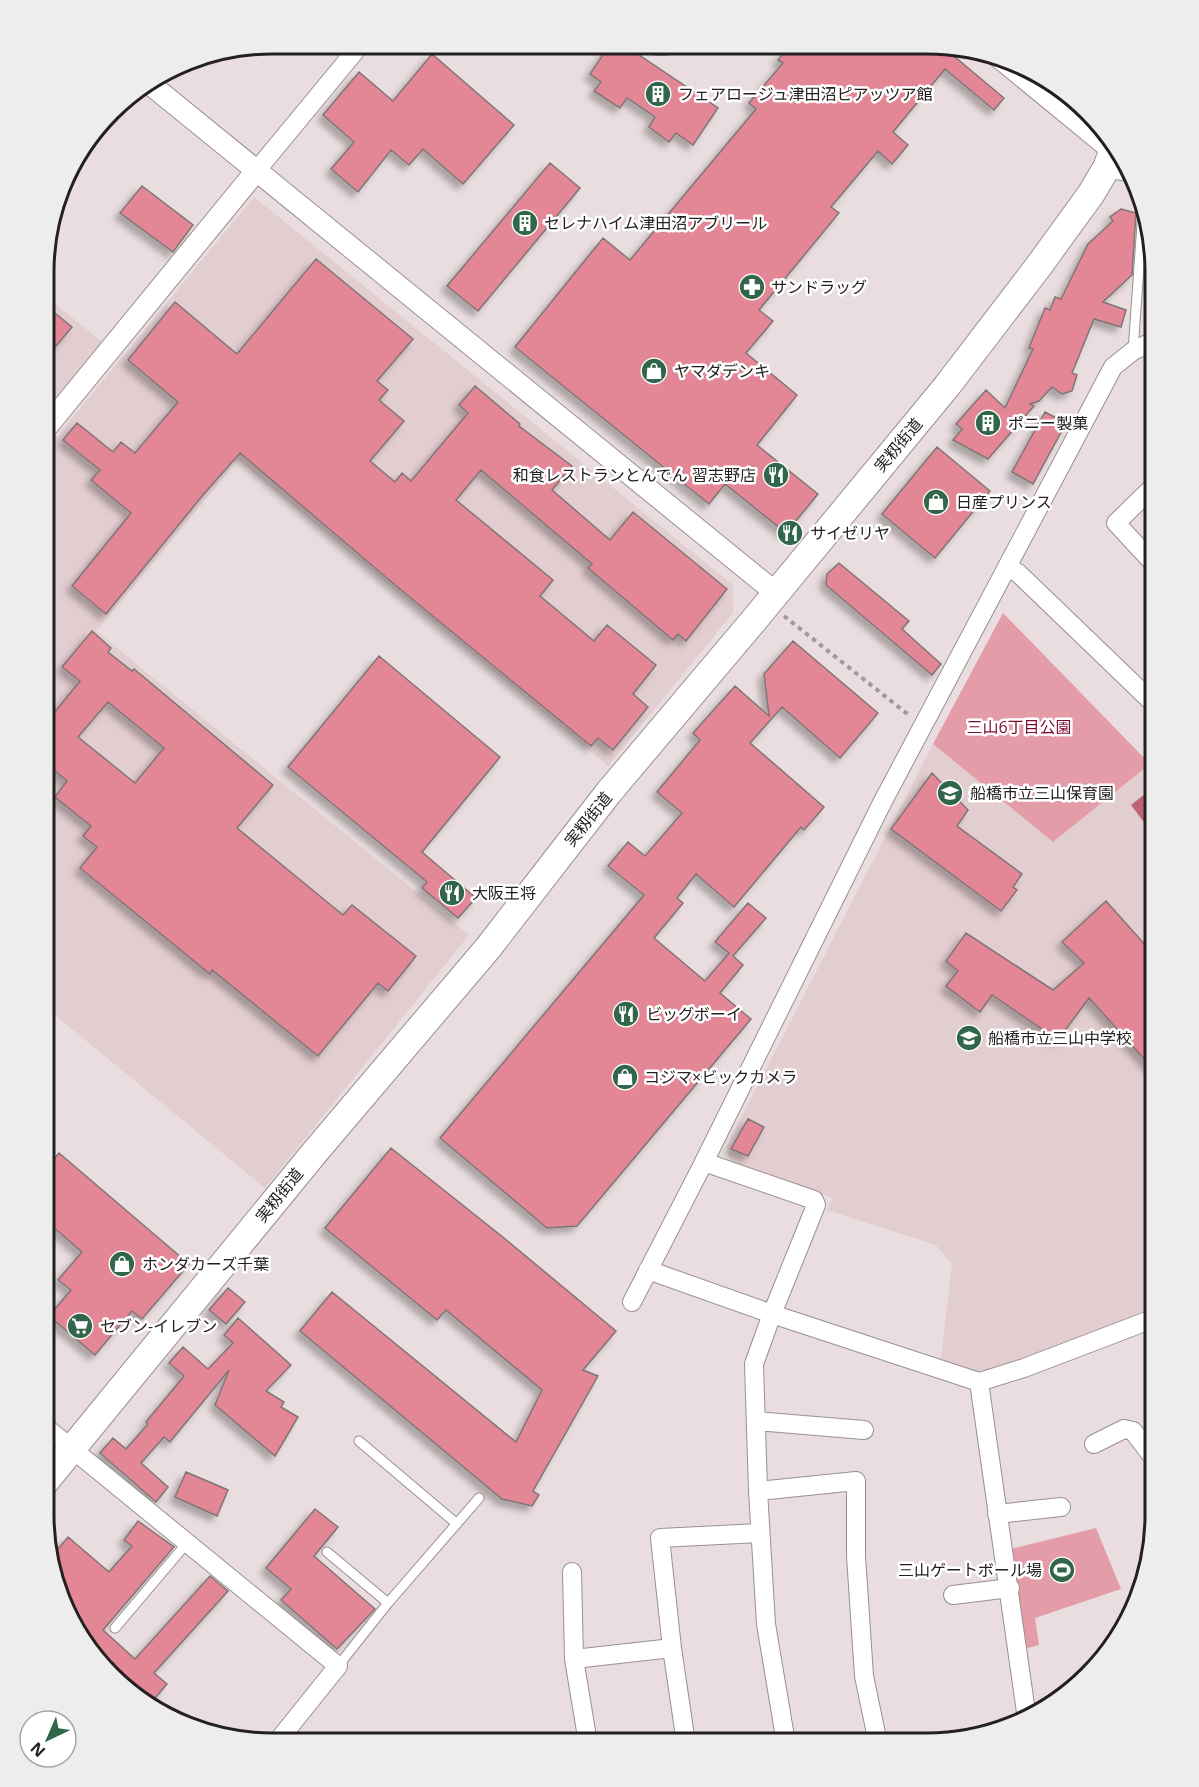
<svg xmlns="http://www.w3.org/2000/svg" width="1199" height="1787" viewBox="0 0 1199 1787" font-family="'Open Sans','Noto Sans JP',sans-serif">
	<defs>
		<filter id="shadow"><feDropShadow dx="-5.5" dy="5.5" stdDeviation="3" flood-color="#0004"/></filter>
	</defs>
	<rect width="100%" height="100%" fill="#e9dddf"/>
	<path fill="#e2cdd0" d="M 254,197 L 733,585 L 733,613 L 608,766 L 238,460 L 96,631 L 469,935 L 265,1188 L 44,1006 L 45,451 Z
		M 45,295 L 104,344 L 45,415 Z
		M 933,744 L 1053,842 L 1150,764 L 1155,771 L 1155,1307 L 1019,1361 L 974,1374 L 940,1365 L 952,1264 L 936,1245 L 827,1210 L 833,1198 L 731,1162 L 726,1147 Z"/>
	<path fill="#e49da8" d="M 1003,613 L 1150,764 L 1053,842 L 933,744 Z
		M 1096,1528 L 1121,1589 L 1035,1618 L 1039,1645 L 1024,1649 L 1007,1550 Z"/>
	<path fill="#bd6575" d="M 1155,786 L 1155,837 L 1131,805 Z"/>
	<path fill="#e38797" stroke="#7f7576" stroke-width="1.5" fill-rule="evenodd" filter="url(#shadow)" d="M 610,44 L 624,45 L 718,108 L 693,145 L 676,133 L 669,142 L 649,127 L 655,117 L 627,98 L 620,108 L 594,91 L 601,82 L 590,74 Z
		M 791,45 L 957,46 L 964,47 L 955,57 L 1004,98 L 994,110 L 945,69 L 893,132 L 908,145 L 892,164 L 878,151 L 831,207 L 839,213 L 759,310 L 773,321 L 746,353 L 797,395 L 757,445 L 818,494 L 786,533 L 725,484 L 709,504 L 515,347 L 603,238 L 630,260 L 756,109 L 749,103 L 783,63 L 778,60 Z
		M 432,54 L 514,125 L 463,184 L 423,149 L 409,165 L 391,150 L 358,192 L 331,169 L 354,142 L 323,115 L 359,72 L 393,101 Z
		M 550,163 L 580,188 L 478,311 L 447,286 Z
		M 142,186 L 193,225 L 173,252 L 120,213 Z
		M 1121,209 L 1136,213 L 1132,275 L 1103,302 L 1126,310 L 1121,327 L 1094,319 L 1072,373 L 1077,375 L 1072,391 L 1062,394 L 1052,387 L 1039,401 L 1030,404 L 1034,406 L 988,459 L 953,440 L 962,429 L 956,424 L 986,390 L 1005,408 L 1033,349 L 1029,348 L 1045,308 L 1050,310 L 1055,297 L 1061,299 L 1088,244 L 1113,221 L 1110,217 Z
		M 316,259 L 413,339 L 377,381 L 388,390 L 379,400 L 404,421 L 370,461 L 395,482 L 402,473 L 411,481 L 468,413 L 459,405 L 475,386 L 520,424 L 519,426 L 572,466 L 552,490 L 610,540 L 633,512 L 727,589 L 686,641 L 678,634 L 673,640 L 588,568 L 592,564 L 481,470 L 456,500 L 553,580 L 540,596 L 594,641 L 607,625 L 656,665 L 633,694 L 648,707 L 613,750 L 598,738 L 591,746 L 395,585 L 240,453 L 203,495 L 106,614 L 72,586 L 131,513 L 91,480 L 100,470 L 63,440 L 77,423 L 113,452 L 121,442 L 135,453 L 178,402 L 128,360 L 175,302 L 237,354 Z
		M 45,305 L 72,327 L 45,359 Z
		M 1045,412 L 1066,423 L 1033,484 L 1012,472 Z
		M 937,447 L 990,491 L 935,558 L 882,514 Z
		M 839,563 L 909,621 L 902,629 L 941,664 L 932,675 L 826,585 L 827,574 Z
		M 92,631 L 111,648 L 108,652 L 132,671 L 134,669 L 273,785 L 237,828 L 343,915 L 352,905 L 416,956 L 388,991 L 378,983 L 318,1056 L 212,970 L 210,974 L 80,868 L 97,847 L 83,836 L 91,826 L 55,797 L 67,781 L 45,763 L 45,724 L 80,681 L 62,667 ZM 108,702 L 164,748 L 135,783 L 78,737 Z
		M 793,641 L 878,713 L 840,758 L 782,707 L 750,743 L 824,807 L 804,830 L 801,827 L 734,907 L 696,874 L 677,898 L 683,903 L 654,938 L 705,981 L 729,953 L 715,942 L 748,903 L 766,918 L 733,956 L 743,965 L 720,993 L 751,1019 L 577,1226 L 547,1228 L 440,1138 L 644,895 L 608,866 L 628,842 L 645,856 L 682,813 L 657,792 L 700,740 L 693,733 L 735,686 L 769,716 L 764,674 Z
		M 379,656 L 500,757 L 422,852 L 476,898 L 458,918 L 422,888 L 427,882 L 288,767 Z
		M 932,773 L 968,810 L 957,826 L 1022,874 L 1013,887 L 1017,890 L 1001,911 L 891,829 Z
		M 1106,901 L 1155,956 L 1155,1071 L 1089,998 L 1058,1040 L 992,995 L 980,1012 L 946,986 L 958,971 L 946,961 L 966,933 L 1053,990 L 1084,963 L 1062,942 Z
		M 748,1119 L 764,1127 L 748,1156 L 731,1149 Z
		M 391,1148 L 504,1238 L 616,1331 L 583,1370 L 598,1376 L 533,1491 L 539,1495 L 532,1506 L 502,1499 L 300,1331 L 332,1292 L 516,1442 L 542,1390 L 446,1310 L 437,1320 L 325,1228 Z
		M 59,1153 L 189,1264 L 142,1319 L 132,1311 L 95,1355 L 49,1316 L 71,1290 L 58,1280 L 82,1252 L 44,1219 L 44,1171 Z
		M 228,1288 L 245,1302 L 226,1324 L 209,1310 Z
		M 238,1318 L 291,1365 L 266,1391 L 284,1402 L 281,1407 L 298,1417 L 275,1456 L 215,1405 L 229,1370 L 170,1442 L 164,1437 L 141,1463 L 168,1487 L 156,1502 L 100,1453 L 113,1438 L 126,1449 L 148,1424 L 146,1422 L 184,1376 L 169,1363 L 183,1347 L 208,1369 L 233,1343 L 224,1335 Z
		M 186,1472 L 228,1490 L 217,1516 L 175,1497 Z
		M 315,1509 L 338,1527 L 314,1556 L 375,1609 L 337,1649 L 281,1600 L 291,1589 L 266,1568 Z
		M 138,1521 L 174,1547 L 103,1630 L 135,1659 L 210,1576 L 228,1591 L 154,1673 L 167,1684 L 150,1704 L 111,1674 L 91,1654 L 61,1603 L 52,1556 L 68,1537 L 109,1572 L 132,1546 L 124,1540 Z"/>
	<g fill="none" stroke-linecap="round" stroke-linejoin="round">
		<g stroke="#9a8f91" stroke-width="11">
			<path id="service" d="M 1133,351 L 1143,210
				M 359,1441 L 457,1524
				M 327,1552 L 388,1603
				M 115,1628 L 187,1543
				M 338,1666 L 388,1603 L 479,1498"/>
		</g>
		<g stroke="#9a8f91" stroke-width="20">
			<path id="minor" d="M 650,45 L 662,46 L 670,45
				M 995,56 L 1112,152
				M 257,170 L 361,44
				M 1155,565 L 1116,523 L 1155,485
				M 1007,567 L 1018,573 L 1150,700 L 1155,696
				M 648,1270 L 772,1314 L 979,1382 L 1024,1368 L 1155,1318
				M 632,1302 L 704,1162
				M 979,1382 L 1027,1719
				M 756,1421 L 864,1430
				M 44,1426 L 338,1666 L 277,1742
				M 1094,1444 L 1124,1429 L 1133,1431 L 1155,1460
				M 758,1491 L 856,1481 L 856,1556 L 864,1676 L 878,1743
				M 997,1514 L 1061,1507
				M 572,1572 L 574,1659 L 588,1743
				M 953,1595 L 1010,1588
				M 574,1659 L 672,1648
				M 686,1743 L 672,1648 L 660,1538 L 760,1533
				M 786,1743 L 766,1624 L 758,1491 L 754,1364 L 772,1314 L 816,1205 L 814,1200 L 704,1162 L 882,803 L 1113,367 L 1133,351 L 1155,340"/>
		</g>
		<g stroke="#9a8f91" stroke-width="23">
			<path id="tertiary" d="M 150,84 L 776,593
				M 1107,167 L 1130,171
				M 45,429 L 257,170"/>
		</g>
		<g stroke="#9a8f91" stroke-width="29">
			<path id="primary" d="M 44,1483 L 315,1152 L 488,948 L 609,792 L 755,619 L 947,386 L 1038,267 L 1091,194 L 1107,167 L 1115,144"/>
		</g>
		<path stroke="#a3999b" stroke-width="4" stroke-dasharray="4.5 4.5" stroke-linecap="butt" d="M 784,616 L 910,716"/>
		<use href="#service" stroke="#fff" stroke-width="9"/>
		<use href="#minor" stroke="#fff" stroke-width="18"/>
		<use href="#tertiary" stroke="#fff" stroke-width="21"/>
		<use href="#primary" stroke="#fff" stroke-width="27"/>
	</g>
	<defs>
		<g id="building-disc" transform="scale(1.35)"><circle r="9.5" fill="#31664b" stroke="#fff"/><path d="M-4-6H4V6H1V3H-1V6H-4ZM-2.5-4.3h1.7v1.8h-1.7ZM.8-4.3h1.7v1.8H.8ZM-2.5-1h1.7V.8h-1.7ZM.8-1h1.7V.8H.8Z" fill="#fff"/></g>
		<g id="pharmacy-disc" transform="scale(1.35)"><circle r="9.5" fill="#31664b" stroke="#fff"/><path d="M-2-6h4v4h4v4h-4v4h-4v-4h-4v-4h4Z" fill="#fff"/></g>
		<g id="shop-disc" transform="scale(1.35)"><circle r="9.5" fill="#31664b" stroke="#fff"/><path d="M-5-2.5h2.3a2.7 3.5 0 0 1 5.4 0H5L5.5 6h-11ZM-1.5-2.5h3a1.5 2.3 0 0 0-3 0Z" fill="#fff"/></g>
		<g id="restaurant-disc" transform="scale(1.35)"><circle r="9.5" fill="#31664b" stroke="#fff"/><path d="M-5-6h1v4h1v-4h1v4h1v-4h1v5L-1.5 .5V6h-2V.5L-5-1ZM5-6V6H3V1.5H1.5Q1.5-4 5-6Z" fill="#fff"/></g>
		<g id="school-disc" transform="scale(1.35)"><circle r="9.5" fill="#31664b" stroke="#fff"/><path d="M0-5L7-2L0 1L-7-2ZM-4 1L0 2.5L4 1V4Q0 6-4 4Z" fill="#fff"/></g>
		<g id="supermarket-disc" transform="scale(1.35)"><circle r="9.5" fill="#31664b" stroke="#fff"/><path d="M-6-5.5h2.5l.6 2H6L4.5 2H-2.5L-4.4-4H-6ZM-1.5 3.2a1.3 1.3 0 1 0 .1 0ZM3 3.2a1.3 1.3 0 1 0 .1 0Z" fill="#fff"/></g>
		<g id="stadium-disc" transform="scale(1.35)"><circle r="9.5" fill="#31664b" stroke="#fff"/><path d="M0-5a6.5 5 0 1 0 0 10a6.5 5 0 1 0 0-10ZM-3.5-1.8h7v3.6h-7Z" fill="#fff"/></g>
	</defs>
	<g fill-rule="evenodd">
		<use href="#building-disc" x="658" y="94"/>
		<use href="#building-disc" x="525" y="223"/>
		<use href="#pharmacy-disc" x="752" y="287"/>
		<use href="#shop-disc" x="654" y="371"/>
		<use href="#building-disc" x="988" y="423"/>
		<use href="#restaurant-disc" x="776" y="475"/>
		<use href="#shop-disc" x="936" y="502"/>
		<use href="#restaurant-disc" x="790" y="533"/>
		<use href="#school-disc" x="950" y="793"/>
		<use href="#restaurant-disc" x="452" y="893"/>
		<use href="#restaurant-disc" x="626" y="1014"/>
		<use href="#school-disc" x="969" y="1038"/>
		<use href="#shop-disc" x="625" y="1077"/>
		<use href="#shop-disc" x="122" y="1264"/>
		<use href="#supermarket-disc" x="80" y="1326"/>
		<use href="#stadium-disc" x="1062" y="1570"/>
	</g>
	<g text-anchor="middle" stroke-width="5" stroke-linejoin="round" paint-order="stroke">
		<g font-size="16" fill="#242020" stroke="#fff" text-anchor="start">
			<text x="678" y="100">フェアロージュ津田沼ピアッツア館</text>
			<text x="544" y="229">セレナハイム津田沼アブリール</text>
			<text x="771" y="293">サンドラッグ</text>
			<text x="674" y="377">ヤマダデンキ</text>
			<text x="1008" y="429">ポニー製菓</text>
			<text x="756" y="481" text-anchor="end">和食レストランとんでん 習志野店</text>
			<text x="956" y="508">日産プリンス</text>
			<text x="810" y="539">サイゼリヤ</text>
			<text x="970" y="799">船橋市立三山保育園</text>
			<text x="472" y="899">大阪王将</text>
			<text x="646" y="1020">ビッグボーイ</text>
			<text x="988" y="1044">船橋市立三山中学校</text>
			<text x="644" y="1083">コジマ×ビックカメラ</text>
			<text x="142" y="1270">ホンダカーズ千葉</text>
			<text x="100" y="1332">セブン-イレブン</text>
			<text x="1042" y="1576" text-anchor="end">三山ゲートボール場</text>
		</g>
		<g font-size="16" fill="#242020" stroke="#fff">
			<text transform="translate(898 445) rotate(-50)" y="6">実籾街道</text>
			<text transform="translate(588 819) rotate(-51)" y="6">実籾街道</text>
			<text transform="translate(279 1195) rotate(-51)" y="6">実籾街道</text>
		</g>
		<g font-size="16" fill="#7b0a31" stroke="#fff">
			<text x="1019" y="733">三山6丁目公園</text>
		</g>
	</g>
	<path d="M0 0H1199V1787H0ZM272 54H927A218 218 0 0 1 1145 272V1515A218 218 0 0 1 927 1733H272A218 218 0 0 1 54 1515V272A218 218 0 0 1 272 54Z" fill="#ededed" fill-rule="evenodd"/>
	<path fill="none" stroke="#242020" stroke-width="3" d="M272 54H927A218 218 0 0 1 1145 272V1515A218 218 0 0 1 927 1733H272A218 218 0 0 1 54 1515V272A218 218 0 0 1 272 54Z"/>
	<g transform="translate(48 1739) rotate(224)"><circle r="28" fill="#ffffff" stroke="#a7a6a6" stroke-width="1.5"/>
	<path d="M0-4.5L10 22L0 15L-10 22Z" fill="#31664b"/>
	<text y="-9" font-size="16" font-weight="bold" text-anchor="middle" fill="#242020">N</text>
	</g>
</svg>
